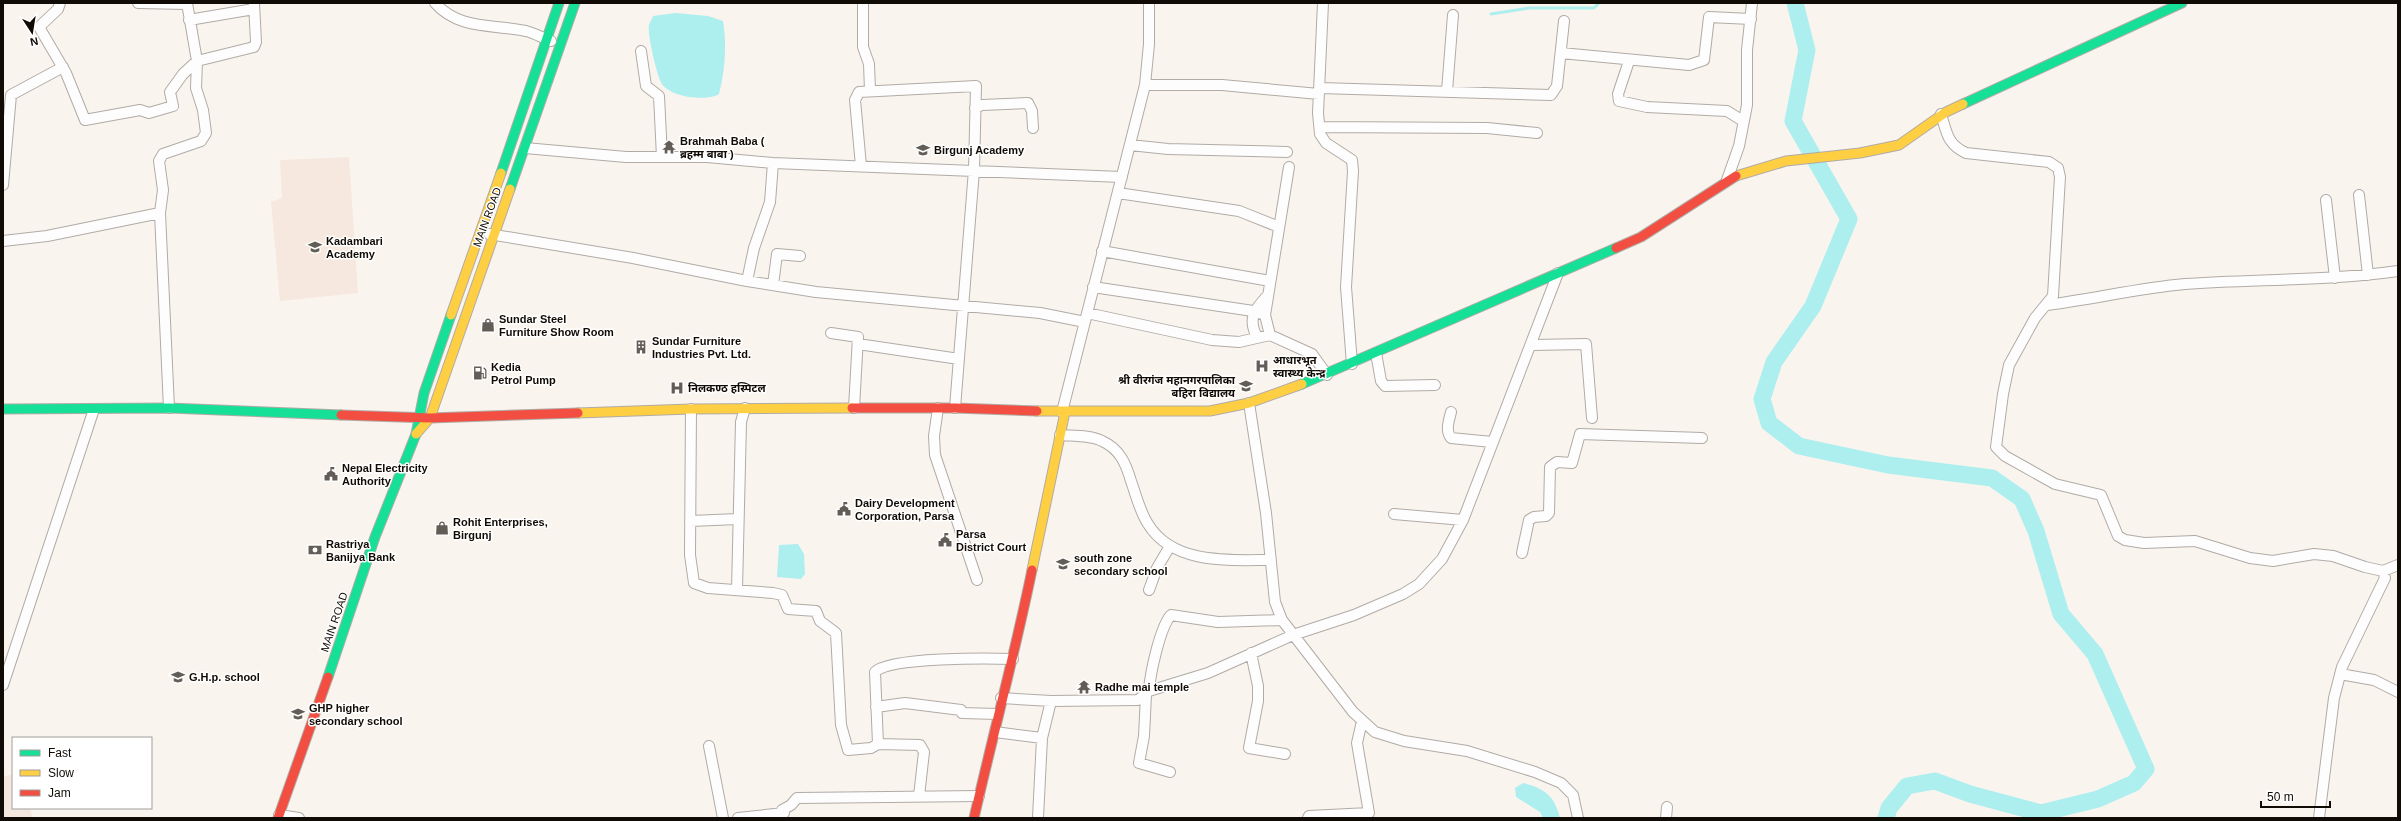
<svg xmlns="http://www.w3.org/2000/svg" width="2401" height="821" viewBox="0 0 2401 821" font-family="Helvetica,'Noto Sans Devanagari',sans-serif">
	<rect width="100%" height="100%" fill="#faf4ef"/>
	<path fill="#f6e8de" d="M 349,157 L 358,293 L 280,301 L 271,202 L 282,198 L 280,160 Z
		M 13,775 L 13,808 L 30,808 L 33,818 L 3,818 L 3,776 Z"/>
	<path fill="#adeeef" d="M 676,13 L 708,16 L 723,21 C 727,45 725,71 719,94 C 707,102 670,97 662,84 C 657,77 647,33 649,25 C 650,22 652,19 653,16 Z
		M 798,544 L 804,554 L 805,574 L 801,579 L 777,577 L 779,545 Z
		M 1523,783 C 1544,788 1555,796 1560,818 L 1543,818 L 1540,812 L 1516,797 L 1515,788 Z"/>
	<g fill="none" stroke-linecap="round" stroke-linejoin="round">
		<path stroke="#adeeef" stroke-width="3" d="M 1491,14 L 1529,8 L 1594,8 L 1599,3"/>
		<path stroke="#adeeef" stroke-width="17" d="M 1795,3 L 1807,50 L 1793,121 L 1849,219 L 1813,306 L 1774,362 L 1762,399 L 1769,423 L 1799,446 L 1888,465 L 1992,478 L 2022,499 L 2036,531 L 2061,614 L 2095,654 L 2146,769 L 2134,783 L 2098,799 L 2041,813 L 1970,794 L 1935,781 L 1907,786 L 1889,808 L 1886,818"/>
		<g stroke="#b1aba6" stroke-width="12">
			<path id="street" d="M 60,3 L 58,9 L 39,27 L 66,73 L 85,120 L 140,110 L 149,113 L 173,106 L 170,92 L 183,74 L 197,61 L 254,47 L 256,42 L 254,3
				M 138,3 L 187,4
				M 435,3 C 459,30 492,24 526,31 C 534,33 543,38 551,41
				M 863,3 L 863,47 L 869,64 L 870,90
				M 1323,3 L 1318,113 L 1320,134 L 1326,143 L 1352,160 L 1353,171 L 1346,287 L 1352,364
				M 189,20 L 254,9
				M 641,51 L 646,86 L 659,96 L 662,157
				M 1561,53 L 1689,65 L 1704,60 L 1709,17 L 1751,19
				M 1629,61 L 1618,94 L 1619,101 L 1647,107 L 1727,111 L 1743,121
				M 1145,85 L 1222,85 L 1319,94
				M 1320,88 L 1551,95 L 1557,86 L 1564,21
				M 1447,91 L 1453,15
				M 975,108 L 982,105 L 1028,103 L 1032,111 L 1033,128
				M 1941,114 C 1947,133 1947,144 1966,153 L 2049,162 L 2058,168 L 2060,177 L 2053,296 L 2035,318 L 2009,365 L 2003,394 L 1996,447 L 2005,456 L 2055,484 L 2101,495 L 2118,536 L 2125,540 L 2144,543 L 2195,541 L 2250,558 L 2273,561 L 2314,554 L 2333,556 L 2365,567 L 2383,571 L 2398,565
				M 1320,127 L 1487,128 L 1537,133
				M 1130,145 L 1168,149 L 1287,152
				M 525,148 L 626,157 L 707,157 L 773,163 L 1122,177
				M 861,166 L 855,100 L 859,92 L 976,86 L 974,170 L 955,408
				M 1727,180 L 1739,146 L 1747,105 L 1747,50 L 1752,3
				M 3,185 L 11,95 L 63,67
				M 1118,193 L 1239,211 L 1279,227
				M 2359,195 L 2368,275
				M 2326,200 L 2335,278
				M 489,234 L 633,258 L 747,281 L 816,292 L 1040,313 L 1085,322
				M 3,241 L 47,236 L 160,213
				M 1102,251 L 1270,281
				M 747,281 L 754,248 L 770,202 L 773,163
				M 773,285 L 777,254 L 800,256
				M 1093,287 L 1253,311 L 1265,315
				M 2047,305 C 2094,299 2139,288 2185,284 C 2256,279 2327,281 2398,271
				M 1087,313 L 1212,340 L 1239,342 L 1270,335 L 1312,354 L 1327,375
				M 831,333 L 858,337 L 854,408
				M 1270,335 L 1265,315 L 1289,167
				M 1257,337 C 1247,318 1255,309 1268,295
				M 858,344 L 959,359
				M 1532,345 L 1586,344 L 1592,418
				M 1376,353 L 1381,381 L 1385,386 L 1435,385
				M 1249,403 L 1266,513 L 1275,602 L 1282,620 L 1353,712 L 1375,732 L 1404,741 L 1467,751 L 1535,772 L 1561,783 L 1573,795 L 1578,818
				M 169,408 L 160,213 L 163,190 L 159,161 L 163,154 L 201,141 L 206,133 L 203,110 L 196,88 L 197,61 L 187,3
				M 938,408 L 934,436 L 935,455 L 977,580
				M 691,409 L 690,555 L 694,583 L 708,588 L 773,593 L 782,595 L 788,609 L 816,611 L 820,621 L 836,633 L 841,725 L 848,750 L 871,748 L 878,744
				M 1062,412 L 1145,85 L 1149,44 L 1149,3
				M 1451,412 C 1449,421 1445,430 1451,438 L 1492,442
				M 1060,435 C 1072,436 1091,435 1102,441 C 1120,449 1126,464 1131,481 C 1136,495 1140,512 1148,524 C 1173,565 1230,560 1271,560
				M 1394,514 L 1463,520
				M 690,521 L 738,519
				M 1522,553 L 1529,520 L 1534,517 L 1546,516 L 1549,513 L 1550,467 L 1557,462 L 1572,463 L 1580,434 L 1702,438
				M 737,589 L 741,422 L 745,408
				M 1149,590 L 1157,568 L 1170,546
				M 1251,653 L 1258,686 L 1258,701 L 1249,748 L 1285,754
				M 2340,674 L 2374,680 L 2398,692
				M 3,685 L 94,409
				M 1149,691 C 1150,674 1160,627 1171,615 L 1218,622 L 1282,620
				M 1146,695 L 1144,736 L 1139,763 L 1170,772
				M 1001,698 L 1051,701 L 1138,700 L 1149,691 L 1208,673 L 1293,635 L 1354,615 L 1403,594 L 1419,584 L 1442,559 L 1463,520 L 1558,273
				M 876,707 L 905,703 L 961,710 L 962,713 L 998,714
				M 995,732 L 1042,738
				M 709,746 L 723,818
				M 919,796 L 924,752 L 920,745 L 878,744 L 875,672 C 889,657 990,658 1013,659
				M 279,815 L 299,818
				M 738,818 L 784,813 L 782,810 L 791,805 L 797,798 L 979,796
				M 1038,818 L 1042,738 L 1051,701
				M 1308,818 L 1309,816 L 1369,813 L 1357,743 L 1362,721
				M 1666,818 L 1667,807
				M 2319,818 L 2334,698 L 2342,667 L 2385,578 L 2383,571"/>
		</g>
		<g stroke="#b1aba6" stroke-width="11">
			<path id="fast" d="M 1963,104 L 2182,3
				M 501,173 L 559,3
				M 510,189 L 575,3
				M 1302,384 L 1616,248
				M 3,409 L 169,408 L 341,415
				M 328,677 L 375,537 L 416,434 L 424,393 L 451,315"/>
		</g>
		<g stroke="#b1aba6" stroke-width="11">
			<path id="slow" d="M 1736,176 L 1786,161 L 1860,153 L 1899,145 L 1946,112 L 1963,104
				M 451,315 L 501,173
				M 1037,411 L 1210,411 L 1249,403 L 1302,384
				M 578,413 L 691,409 L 852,408
				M 416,434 L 430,418 L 510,189
				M 1032,570 L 1065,412"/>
		</g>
		<g stroke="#b1aba6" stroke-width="11">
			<path id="jam" d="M 1616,248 L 1641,237 L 1736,176
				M 852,408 L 955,408 L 1037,411
				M 341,415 L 430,418 L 578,413
				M 278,818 L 328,677
				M 974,818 C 993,735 1015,653 1032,570"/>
		</g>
		<use href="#street" stroke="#fefdfd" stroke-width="10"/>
		<use href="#fast" stroke="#16e098" stroke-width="9"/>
		<use href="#slow" stroke="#ffcf43" stroke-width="9"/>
		<use href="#jam" stroke="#f24e42" stroke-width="9"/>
	</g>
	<defs>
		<g id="temple-bare" transform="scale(1.08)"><path d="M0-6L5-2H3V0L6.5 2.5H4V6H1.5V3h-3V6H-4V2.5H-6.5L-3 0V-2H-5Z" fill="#635d58" stroke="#fff" stroke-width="2.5" paint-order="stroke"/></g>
		<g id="school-bare" transform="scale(1.08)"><path d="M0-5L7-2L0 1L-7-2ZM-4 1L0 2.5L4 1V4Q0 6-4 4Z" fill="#635d58" stroke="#fff" stroke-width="2.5" paint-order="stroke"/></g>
		<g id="shop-bare" transform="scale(1.08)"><path d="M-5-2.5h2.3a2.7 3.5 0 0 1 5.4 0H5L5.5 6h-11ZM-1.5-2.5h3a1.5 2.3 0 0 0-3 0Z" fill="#635d58" stroke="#fff" stroke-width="2.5" paint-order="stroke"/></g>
		<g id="building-bare" transform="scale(1.08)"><path d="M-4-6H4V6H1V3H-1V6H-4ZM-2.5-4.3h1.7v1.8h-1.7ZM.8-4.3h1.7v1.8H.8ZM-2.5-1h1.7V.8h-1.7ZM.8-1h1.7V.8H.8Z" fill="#635d58" stroke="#fff" stroke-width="2.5" paint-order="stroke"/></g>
		<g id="hospital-bare" transform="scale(1.08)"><path d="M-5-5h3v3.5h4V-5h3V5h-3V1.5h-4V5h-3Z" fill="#635d58" stroke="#fff" stroke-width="2.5" paint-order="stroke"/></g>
		<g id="fuel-bare" transform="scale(1.08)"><path d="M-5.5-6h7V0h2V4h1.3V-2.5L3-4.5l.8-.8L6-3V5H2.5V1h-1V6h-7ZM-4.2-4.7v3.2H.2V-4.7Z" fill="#635d58" stroke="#fff" stroke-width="2.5" paint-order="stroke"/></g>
		<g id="civic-bare" transform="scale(1.08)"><path d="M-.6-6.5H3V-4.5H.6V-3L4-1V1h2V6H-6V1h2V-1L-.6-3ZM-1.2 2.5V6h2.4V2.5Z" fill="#635d58" stroke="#fff" stroke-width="2.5" paint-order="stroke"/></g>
		<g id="bank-bare" transform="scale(1.08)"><path d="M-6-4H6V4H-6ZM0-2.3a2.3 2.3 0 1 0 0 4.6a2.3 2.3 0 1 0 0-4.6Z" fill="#635d58" stroke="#fff" stroke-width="2.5" paint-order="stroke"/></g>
	</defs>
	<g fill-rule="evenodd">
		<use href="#temple-bare" x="669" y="147"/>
		<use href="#school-bare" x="923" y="150"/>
		<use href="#school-bare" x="315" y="247"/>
		<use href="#shop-bare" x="488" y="325"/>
		<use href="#building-bare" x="641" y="347"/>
		<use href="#hospital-bare" x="1262" y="366"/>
		<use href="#fuel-bare" x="480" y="373"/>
		<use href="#school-bare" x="1246" y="386"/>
		<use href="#hospital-bare" x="677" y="388"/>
		<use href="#civic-bare" x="331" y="474"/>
		<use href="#civic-bare" x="844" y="509"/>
		<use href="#shop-bare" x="442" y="528"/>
		<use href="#civic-bare" x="945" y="540"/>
		<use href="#bank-bare" x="315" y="550"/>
		<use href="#school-bare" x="1063" y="564"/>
		<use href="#school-bare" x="178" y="677"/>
		<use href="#temple-bare" x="1084" y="687"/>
		<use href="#school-bare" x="298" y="714"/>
	</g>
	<g text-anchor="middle" stroke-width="3" stroke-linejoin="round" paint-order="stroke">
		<g font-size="11" font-weight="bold" fill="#110b06" stroke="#fff" text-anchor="start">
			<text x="680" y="145">Brahmah Baba (<tspan x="680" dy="13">ब्रहम्म बाबा )</tspan></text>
			<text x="934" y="154">Birgunj Academy</text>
			<text x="326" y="245">Kadambari<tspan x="326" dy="13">Academy</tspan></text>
			<text x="499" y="323">Sundar Steel<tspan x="499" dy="13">Furniture Show Room</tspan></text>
			<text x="652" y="345">Sundar Furniture<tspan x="652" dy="13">Industries Pvt. Ltd.</tspan></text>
			<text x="1273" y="364">आधारभूत<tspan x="1273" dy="13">स्वास्थ्य केन्द्र</tspan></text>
			<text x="491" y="371">Kedia<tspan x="491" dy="13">Petrol Pump</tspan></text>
			<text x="1235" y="384" text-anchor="end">श्री वीरगंज महानगरपालिका<tspan x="1235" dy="13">बहिरा विद्यालय</tspan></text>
			<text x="688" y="392">निलकण्ठ हस्पिटल</text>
			<text x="342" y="472">Nepal Electricity<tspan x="342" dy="13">Authority</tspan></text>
			<text x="855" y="507">Dairy Development<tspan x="855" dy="13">Corporation, Parsa</tspan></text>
			<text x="453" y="526">Rohit Enterprises,<tspan x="453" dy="13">Birgunj</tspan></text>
			<text x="956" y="538">Parsa<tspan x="956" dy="13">District Court</tspan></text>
			<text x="326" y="548">Rastriya<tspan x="326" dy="13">Banijya Bank</tspan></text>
			<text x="1074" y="562">south zone<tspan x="1074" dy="13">secondary school</tspan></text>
			<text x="189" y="681">G.H.p. school</text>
			<text x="1095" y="691">Radhe mai temple</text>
			<text x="309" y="712">GHP higher<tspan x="309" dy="13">secondary school</tspan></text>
		</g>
		<g font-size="11" fill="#110b06" stroke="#fff">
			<text transform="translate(487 217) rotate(-70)" y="4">MAIN ROAD</text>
			<text transform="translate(334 622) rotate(-71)" y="4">MAIN ROAD</text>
		</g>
	</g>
	<rect width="2401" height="821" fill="none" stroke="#110b06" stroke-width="8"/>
	<rect x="12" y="737" width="140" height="72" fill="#ffffff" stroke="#a09d9b"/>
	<rect x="20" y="750" width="20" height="6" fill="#16e098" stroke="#a09d9b"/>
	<text x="48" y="757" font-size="12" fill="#110b06">Fast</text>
	<rect x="20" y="770" width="20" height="6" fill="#ffcf43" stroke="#a09d9b"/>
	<text x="48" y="777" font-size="12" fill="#110b06">Slow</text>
	<rect x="20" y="790" width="20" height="6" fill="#f24e42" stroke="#a09d9b"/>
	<text x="48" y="797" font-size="12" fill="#110b06">Jam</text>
	<g transform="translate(32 32) rotate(168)" stroke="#ffffff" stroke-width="3" paint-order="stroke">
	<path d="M0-3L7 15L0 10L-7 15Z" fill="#110b06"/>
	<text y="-6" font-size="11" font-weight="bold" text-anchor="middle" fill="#110b06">N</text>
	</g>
	<path d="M2261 801v6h69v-6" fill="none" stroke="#110b06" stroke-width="2"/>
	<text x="2267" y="801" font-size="12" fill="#110b06" stroke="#ffffff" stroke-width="3" paint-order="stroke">50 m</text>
</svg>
